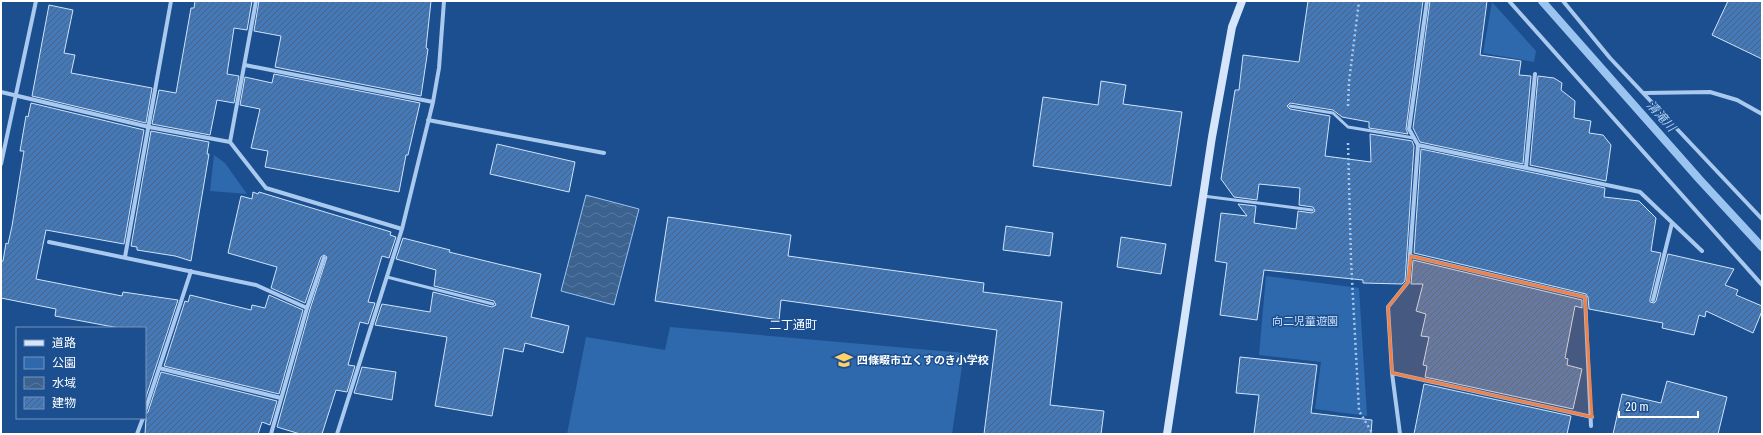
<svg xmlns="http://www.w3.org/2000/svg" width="1763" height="435" viewBox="0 0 1763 435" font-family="'Roboto Condensed','Noto Sans JP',sans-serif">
	<defs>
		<pattern id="water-waves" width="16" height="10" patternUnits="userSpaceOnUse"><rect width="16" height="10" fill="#3c6290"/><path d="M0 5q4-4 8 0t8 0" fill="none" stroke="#597aa1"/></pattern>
		<pattern id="building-hatch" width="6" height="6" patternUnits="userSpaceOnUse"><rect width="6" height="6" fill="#4478b7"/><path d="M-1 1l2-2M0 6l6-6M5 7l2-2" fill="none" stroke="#486282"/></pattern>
	</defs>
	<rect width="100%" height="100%" fill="#1b4f8f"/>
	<path fill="#2e69ad" d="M 1492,2 L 1536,51 L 1534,62 L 1483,53 Z
		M 214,155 L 225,163 L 247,194 L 210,191 Z
		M 1266,276 L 1359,288 L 1367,416 L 1315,409 L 1321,362 L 1259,355 Z
		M 670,327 L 964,353 L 952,434 L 567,434 L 586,337 L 665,350 Z"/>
	<path fill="url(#water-waves)" stroke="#9cc4f0" d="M 586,195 L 639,209 L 614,305 L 561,291 Z"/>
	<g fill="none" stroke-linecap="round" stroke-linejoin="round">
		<path stroke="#9cc4f0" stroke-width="8" d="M 1542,1 L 1700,180 L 1762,247"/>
	</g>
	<path fill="url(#building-hatch)" stroke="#cfe3fa" d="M 195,1 L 252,1 L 247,30 L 234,28 L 227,74 L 239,76 L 234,103 L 217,100 L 210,135 L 152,124 L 159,90 L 176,93 L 191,8 L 194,8 Z
		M 259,1 L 431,1 L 426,48 L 428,49 L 421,96 L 275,67 L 281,36 L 254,31 Z
		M 1308,1 L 1423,1 L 1406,129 L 1408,134 L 1369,128 L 1369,122 L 1342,117 L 1333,110 L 1290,103 L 1287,106 L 1290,109 L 1330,116 L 1325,156 L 1371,162 L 1370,134 L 1412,141 L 1414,146 L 1405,281 L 1402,284 L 1363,283 L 1363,280 L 1264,270 L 1257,320 L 1220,315 L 1227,263 L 1215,261 L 1221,213 L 1247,216 L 1238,204 L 1256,206 L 1254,223 L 1296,229 L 1298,211 L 1312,213 L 1315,211 L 1313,207 L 1299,205 L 1300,188 L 1259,184 L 1257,200 L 1234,197 L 1221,179 L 1235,90 L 1239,90 L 1243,55 L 1299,62 Z
		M 1430,1 L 1487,1 L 1480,55 L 1521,61 L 1519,75 L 1531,76 L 1523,164 L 1420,142 L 1413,128 Z
		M 1728,1 L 1762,1 L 1762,59 L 1712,35 Z
		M 49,5 L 73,10 L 64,53 L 75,55 L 71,73 L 152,88 L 146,123 L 32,96 Z
		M 274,74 L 420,103 L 408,155 L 406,155 L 399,192 L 265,167 L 268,151 L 251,148 L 260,109 L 240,105 L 245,77 L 272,83 Z
		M 1538,76 L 1554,78 L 1562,83 L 1561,90 L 1575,101 L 1574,118 L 1591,121 L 1589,133 L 1603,135 L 1611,145 L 1606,181 L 1530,165 Z
		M 1101,81 L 1126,85 L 1123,104 L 1182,112 L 1171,186 L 1033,166 L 1043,97 L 1098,105 Z
		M 31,103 L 144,130 L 124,244 L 46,230 L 36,279 L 122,296 L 123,292 L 178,300 L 145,400 L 145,328 L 119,328 L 55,316 L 56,309 L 1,298 L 1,261 L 3,261 L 6,243 L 8,244 L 12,226 L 24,151 L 20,151 L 26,116 L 28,117 Z
		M 151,131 L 209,142 L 207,154 L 209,154 L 191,261 L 175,256 L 137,250 L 137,247 L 131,246 Z
		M 497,144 L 575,162 L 569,192 L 490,174 Z
		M 1421,149 L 1605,188 L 1604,197 L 1639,201 L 1656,218 L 1651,251 L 1661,253 L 1650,299 L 1650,302 L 1654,303 L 1656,301 L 1668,254 L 1734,269 L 1725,285 L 1738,290 L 1736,295 L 1762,306 L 1762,311 L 1753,333 L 1706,311 L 1705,317 L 1699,315 L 1694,335 L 1662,328 L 1663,323 L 1589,309 L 1588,297 L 1586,294 L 1414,253 Z
		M 253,192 L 258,194 L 259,192 L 391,232 L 390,235 L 396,237 L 389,258 L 382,256 L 368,302 L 375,303 L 368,324 L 360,322 L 348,365 L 355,366 L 347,392 L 336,390 L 322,434 L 300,434 L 277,427 L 310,309 L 327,257 L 324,255 L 321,257 L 305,303 L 271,288 L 277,267 L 228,253 L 241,196 L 252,199 Z
		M 668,217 L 791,235 L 788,256 L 984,283 L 983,292 L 1062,302 L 1050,405 L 1104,411 L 1101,434 L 984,434 L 997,330 L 781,300 L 779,320 L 655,301 Z
		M 1006,226 L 1053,233 L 1050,256 L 1003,250 Z
		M 1121,237 L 1166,244 L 1161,274 L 1117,267 Z
		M 403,238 L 450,250 L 449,252 L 498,264 L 541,274 L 531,317 L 569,326 L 563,353 L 525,343 L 523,352 L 504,348 L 492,416 L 435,406 L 447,337 L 375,325 L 382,304 L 430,312 L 433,292 L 492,307 L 496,305 L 494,301 L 434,286 L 436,270 L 396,259 Z
		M 1413,260 L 1582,300 L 1582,308 L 1575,306 L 1565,358 L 1568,359 L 1567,365 L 1582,369 L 1573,409 L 1425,377 L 1427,366 L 1423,365 L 1429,337 L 1421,336 L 1426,314 L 1416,311 L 1423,284 L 1411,284 Z
		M 190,295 L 251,310 L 252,305 L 265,308 L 269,295 L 303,310 L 279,394 L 164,366 L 185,301 L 188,302 Z
		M 1240,357 L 1317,365 L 1311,413 L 1372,420 L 1371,434 L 1254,434 L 1259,395 L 1236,393 Z
		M 362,367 L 396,372 L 392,400 L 354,393 Z
		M 161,372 L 277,401 L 270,425 L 262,422 L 258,434 L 145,434 L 146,418 L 145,414 L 148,412 Z
		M 1667,381 L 1727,397 L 1718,434 L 1613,434 L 1622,394 L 1661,403 Z
		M 1424,384 L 1571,416 L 1567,434 L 1414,434 Z"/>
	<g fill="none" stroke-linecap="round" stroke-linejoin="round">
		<path stroke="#a9c9ee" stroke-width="2.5" stroke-dasharray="2 3" stroke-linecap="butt" d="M 1348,106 L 1349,82 L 1359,1
			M 1348,143 L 1351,260 L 1359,411 L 1373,434"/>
		<path stroke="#a9c9ee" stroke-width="3" d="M 1290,106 L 1333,113 L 1348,127 L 1414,138
			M 1203,196 L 1312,210
			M 387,277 L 493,304"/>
		<path stroke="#a9c9ee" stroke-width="4" d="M 256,1 L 230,142 L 266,188 L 402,229
			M 1509,1 L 1762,285
			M 1563,1 L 1610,58 L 1762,219
			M 245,65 L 433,102
			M 1,92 L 149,127 L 230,142
			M 1644,93 L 1710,92 L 1737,100 L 1762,114
			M 428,120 L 604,153
			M 1418,145 L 1640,192 L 1702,251
			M 1,164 L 36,1
			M 1526,167 L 1535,74
			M 49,242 L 256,285 L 307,308
			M 1411,256 L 1585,297 L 1591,426
			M 125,257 L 171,1
			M 1653,300 L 1672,223
			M 159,368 L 281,398
			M 1392,373 L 1592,417
			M 145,411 L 191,271
			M 137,434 L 143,418
			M 271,434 L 307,308 L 324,258
			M 337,434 L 402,229 L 433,102 L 439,68 L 444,1
			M 1400,434 L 1392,373 L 1388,307 L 1408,282 L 1418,145 L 1409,129 L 1427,1"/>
		<path stroke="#d6e6fa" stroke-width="8" d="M 1167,434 L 1212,137 L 1232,27 L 1242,1"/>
	</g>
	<path fill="#ee8249" fill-opacity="0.2" stroke="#ee8249" stroke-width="3" stroke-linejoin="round" d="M 1411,256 L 1585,297 L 1592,417 L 1392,373 L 1388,307 L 1408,282 Z"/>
	<defs>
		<g id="school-bare" transform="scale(1.38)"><path d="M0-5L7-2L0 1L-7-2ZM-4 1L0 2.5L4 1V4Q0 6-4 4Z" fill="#ffd166" stroke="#1b4f8f" stroke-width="2.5" paint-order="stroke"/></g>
	</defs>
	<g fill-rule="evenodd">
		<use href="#school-bare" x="844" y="360"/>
	</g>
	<g text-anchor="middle" stroke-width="3" stroke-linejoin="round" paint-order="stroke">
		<g font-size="11" fill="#cfe3fa" stroke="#1b4f8f">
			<text x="1305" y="325">向二児童遊園</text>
		</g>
		<g font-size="11" font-weight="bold" fill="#fff" stroke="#1b4f8f" text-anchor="start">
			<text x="857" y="364">四條畷市立くすのき小学校</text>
		</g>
		<g font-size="12" font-style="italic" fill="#b5d3f5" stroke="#1b4f8f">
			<text transform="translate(1661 116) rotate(48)" y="4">清滝川</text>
		</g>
		<g font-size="12" fill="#fff" stroke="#1b4f8f">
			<text x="793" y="329">二丁通町</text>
		</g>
	</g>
	<rect width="1763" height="435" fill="none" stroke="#ffffff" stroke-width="4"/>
	<rect x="16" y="327" width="130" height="92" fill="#1b4f8f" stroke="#7695bc"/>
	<rect x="24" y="340" width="20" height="6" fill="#d6e6fa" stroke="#7695bc"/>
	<text x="52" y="347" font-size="12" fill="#ffffff">道路</text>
	<rect x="24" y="357" width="20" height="12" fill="#2e69ad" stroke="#7695bc"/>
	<text x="52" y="367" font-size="12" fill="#ffffff">公園</text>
	<rect x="24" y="377" width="20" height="12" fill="url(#water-waves)" stroke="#7695bc"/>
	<text x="52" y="387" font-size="12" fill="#ffffff">水域</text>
	<rect x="24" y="397" width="20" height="12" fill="url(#building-hatch)" stroke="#7695bc"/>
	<text x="52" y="407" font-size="12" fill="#ffffff">建物</text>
	<path d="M1619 411v6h79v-6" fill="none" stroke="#ffffff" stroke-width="2"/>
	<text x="1625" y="411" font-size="12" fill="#ffffff" stroke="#1b4f8f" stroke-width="3" paint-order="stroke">20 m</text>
</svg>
